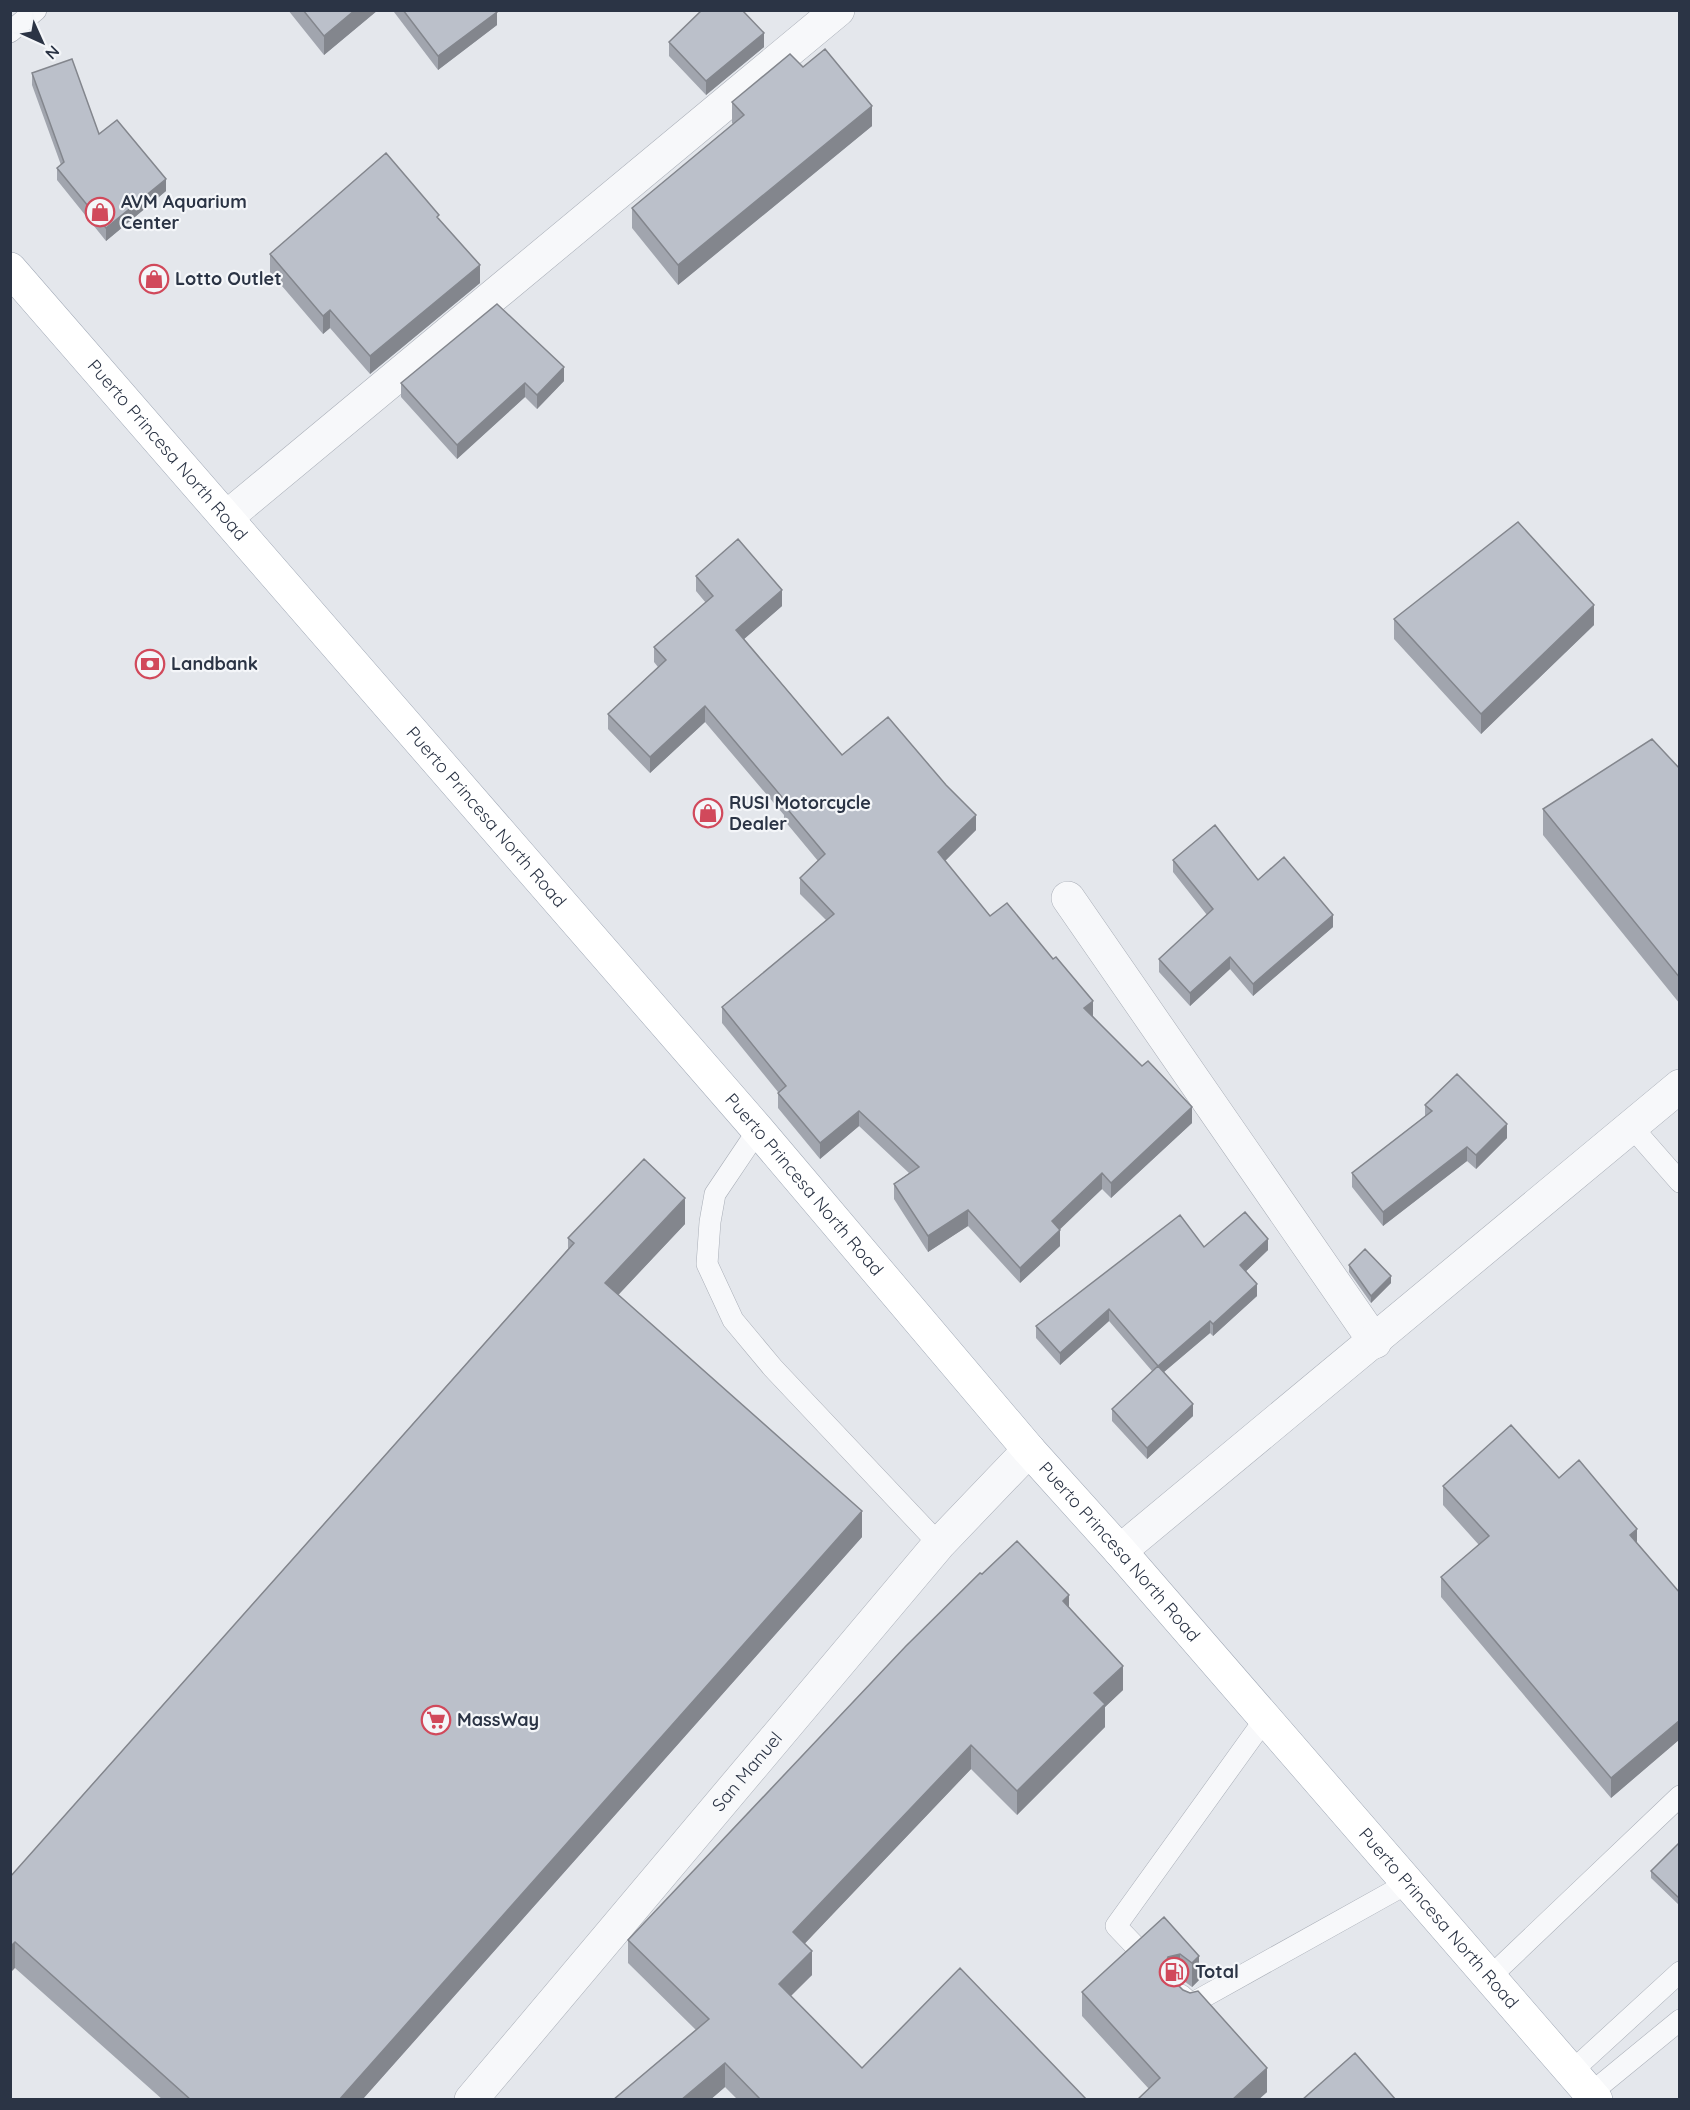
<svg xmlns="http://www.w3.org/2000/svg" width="1690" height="2110" viewBox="0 0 1690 2110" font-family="Quicksand,sans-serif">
	<rect width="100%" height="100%" fill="#e4e7ec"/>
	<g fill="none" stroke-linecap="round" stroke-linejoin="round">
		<g stroke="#a9aeb7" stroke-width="22">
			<path id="service" d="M 10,32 L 36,10
				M 1631,1126 L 1680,1182
				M 758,1130 L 715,1194 L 710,1222 L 707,1264 L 733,1320 L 773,1368 L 939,1544
				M 1137,1948 L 1116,1926 L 1265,1719
				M 1490,1977 L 1680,1796
				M 1181,1995 L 1191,2004 L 1408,1883
				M 1572,2071 L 1680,1972
				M 1591,2093 L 1680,2020"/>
		</g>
		<g stroke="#a9aeb7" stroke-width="34">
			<g id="minor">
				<path d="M 227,517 L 838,10"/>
				<path d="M 1068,898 L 1375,1342"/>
				<path id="s1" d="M 471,2100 L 939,1544 L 1029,1450"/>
			</g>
		</g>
		<g stroke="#a9aeb7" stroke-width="34">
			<path id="tertiary" d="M 1120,1551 L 1680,1086"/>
		</g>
		<g stroke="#a3abb8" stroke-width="34">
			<g id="primary">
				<path id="s2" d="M 10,269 L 758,1130 L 1029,1450 L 1120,1551 L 1596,2100"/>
			</g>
		</g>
		<use href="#service" stroke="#f7f8fa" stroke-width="21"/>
		<use href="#minor" stroke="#f7f8fa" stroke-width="33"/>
		<use href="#tertiary" stroke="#f7f8fa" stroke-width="33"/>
		<use href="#primary" stroke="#fff" stroke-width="33"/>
	</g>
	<path fill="#a1a5ae" d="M 288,10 L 378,10 L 324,55 Z
		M 394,10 L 496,10 L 497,25 L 438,70 L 394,12 Z
		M 669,42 L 764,47 L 706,95 L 669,56 Z
		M 803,67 L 872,126 L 678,285 L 632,228 L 632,208 L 733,124 L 732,123 L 732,102 Z
		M 32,73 L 99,134 L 166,191 L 106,241 L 57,180 L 57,168 L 61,165 L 32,85 Z
		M 439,219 L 480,283 L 370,374 L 330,328 L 323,334 L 270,272 L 270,254 Z
		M 564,381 L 537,409 L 525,397 L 457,459 L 401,397 L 401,383 Z
		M 696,576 L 782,606 L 744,639 L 842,755 L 976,830 L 945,861 L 990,916 L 1093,1016 L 1192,1123 L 1111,1198 L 1102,1189 L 1059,1229 L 1060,1246 L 1020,1283 L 968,1226 L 928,1252 L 894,1199 L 894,1184 L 909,1173 L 859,1126 L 820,1159 L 778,1108 L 778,1092 L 722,1023 L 722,1007 L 826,920 L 800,894 L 800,878 L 818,861 L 784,820 L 784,815 L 705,722 L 650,773 L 608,729 L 608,714 L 658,667 L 654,662 L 654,647 L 706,603 L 696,591 Z
		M 1394,619 L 1594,625 L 1481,734 L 1394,639 Z
		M 1680,769 L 1680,1004 L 1543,835 L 1543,809 Z
		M 1173,860 L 1258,880 L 1333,927 L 1253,996 L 1230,969 L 1190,1006 L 1159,972 L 1159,959 L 1207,915 L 1173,872 Z
		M 1425,1105 L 1507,1138 L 1476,1169 L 1467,1161 L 1383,1226 L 1352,1187 L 1352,1173 L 1425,1116 Z
		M 685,1224 L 618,1295 L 862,1537 L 362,2100 L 163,2100 L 15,1968 L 10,1877 L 568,1249 L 568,1238 Z
		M 1204,1247 L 1268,1250 L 1246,1271 L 1257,1296 L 1213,1336 L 1210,1333 L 1164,1372 L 1193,1416 L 1147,1459 L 1112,1421 L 1112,1409 L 1152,1371 L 1109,1321 L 1060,1365 L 1036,1338 L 1036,1326 Z
		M 1349,1265 L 1391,1283 L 1371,1303 L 1349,1272 Z
		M 1559,1478 L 1637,1543 L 1680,1593 L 1680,1739 L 1611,1798 L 1441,1597 L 1441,1577 L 1479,1545 L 1443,1505 L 1443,1486 Z
		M 982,1574 L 1069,1607 L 1123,1690 L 1105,1707 L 1105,1727 L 1017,1815 L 971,1769 L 804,1944 L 812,1975 L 790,1996 L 862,2068 L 1087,2100 L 738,2100 L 725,2087 L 710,2100 L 613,2100 L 696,2030 L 628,1963 L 628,1940 Z
		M 1680,1842 L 1680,1906 L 1651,1878 L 1651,1871 Z
		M 1164,1917 L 1199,1956 L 1199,1980 L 1192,1987 L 1180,1978 L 1172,1980 L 1267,2092 L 1258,2100 L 1137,2100 L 1149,2089 L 1082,2016 L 1082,1992 Z"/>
	<path fill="#83868d" d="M 355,10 L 378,10 L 324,55 L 324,36 Z
		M 497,12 L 497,25 L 438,70 L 438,56 Z
		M 764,33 L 764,47 L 706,95 L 706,81 Z
		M 872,106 L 872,126 L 678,285 L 678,265 Z
		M 166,179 L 166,191 L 106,241 L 106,228 Z
		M 480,265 L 480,283 L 370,374 L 370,356 Z
		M 330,310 L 330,328 L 323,334 L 323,316 Z
		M 564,367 L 564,381 L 537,409 L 537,395 Z
		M 525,383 L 525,397 L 457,459 L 457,445 Z
		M 782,590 L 782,606 L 736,646 L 736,630 Z
		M 1594,605 L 1594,625 L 1481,734 L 1481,714 Z
		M 705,706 L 705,722 L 650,773 L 650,757 Z
		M 976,815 L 976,830 L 938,868 L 938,852 Z
		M 1333,915 L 1333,927 L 1253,996 L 1253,984 Z
		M 1230,957 L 1230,969 L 1190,1006 L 1190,993 Z
		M 1093,1001 L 1093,1016 L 1084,1024 L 1084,1008 Z
		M 1192,1107 L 1192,1123 L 1111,1198 L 1111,1183 Z
		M 859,1111 L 859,1126 L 820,1159 L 820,1143 Z
		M 1507,1124 L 1507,1138 L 1476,1169 L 1476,1155 Z
		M 1467,1147 L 1467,1161 L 1383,1226 L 1383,1212 Z
		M 1102,1173 L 1102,1189 L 1052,1237 L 1052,1221 Z
		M 685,1198 L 685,1224 L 605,1309 L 605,1283 Z
		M 968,1210 L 968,1226 L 928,1252 L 928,1236 Z
		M 1060,1230 L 1060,1246 L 1020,1283 L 1020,1268 Z
		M 1268,1239 L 1268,1250 L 1240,1277 L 1240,1265 Z
		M 1391,1276 L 1391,1283 L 1371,1303 L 1371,1296 Z
		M 1257,1284 L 1257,1296 L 1213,1336 L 1213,1324 Z
		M 1109,1309 L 1109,1321 L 1060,1365 L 1060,1353 Z
		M 1210,1321 L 1210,1333 L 1158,1377 L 1158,1366 Z
		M 1193,1404 L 1193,1416 L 1147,1459 L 1147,1448 Z
		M 862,1511 L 862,1537 L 362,2100 L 339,2100 Z
		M 1637,1529 L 1637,1549 L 1630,1535 Z
		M 1069,1595 L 1069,1619 L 1063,1601 Z
		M 1123,1666 L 1123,1690 L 1105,1707 L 1105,1727 L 1017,1815 L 1017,1791 L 1094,1693 Z
		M 1680,1720 L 1680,1739 L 1611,1798 L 1611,1778 Z
		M 971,1745 L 971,1769 L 793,1956 L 793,1932 Z
		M 15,1942 L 15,1968 L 10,1973 L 10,1947 Z
		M 812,1951 L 812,1975 L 779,2008 L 779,1984 Z
		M 1180,1954 L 1180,1978 L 1168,1981 L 1165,1964 L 1168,1957 Z
		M 1199,1956 L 1199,1980 L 1192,1987 L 1192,1963 Z
		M 725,2063 L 725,2087 L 710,2100 L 681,2100 Z
		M 1267,2068 L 1267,2092 L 1258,2100 L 1232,2100 Z"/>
	<path fill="#bbc0ca" stroke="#83868d" stroke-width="1.5" d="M 303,10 L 355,10 L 324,36 Z
		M 403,10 L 496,10 L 497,12 L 438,56 Z
		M 702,10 L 742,10 L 764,33 L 706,81 L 669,42 Z
		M 825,49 L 872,106 L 678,265 L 632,208 L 744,115 L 732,102 L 790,54 L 803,67 Z
		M 72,59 L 99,134 L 117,120 L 166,179 L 106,228 L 57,168 L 64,162 L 32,73 Z
		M 386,153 L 439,215 L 437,217 L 480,265 L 370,356 L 330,310 L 323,316 L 270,254 Z
		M 497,304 L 564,367 L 537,395 L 525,383 L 457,445 L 401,383 Z
		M 1518,522 L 1594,605 L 1481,714 L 1394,619 Z
		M 738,539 L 782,590 L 736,630 L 842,755 L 888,717 L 946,785 L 976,815 L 938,852 L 990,916 L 1007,903 L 1053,959 L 1056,957 L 1093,1001 L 1084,1008 L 1142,1066 L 1148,1061 L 1192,1107 L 1111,1183 L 1102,1173 L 1052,1221 L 1060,1230 L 1020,1268 L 968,1210 L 928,1236 L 894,1184 L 919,1167 L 859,1111 L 820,1143 L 778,1093 L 786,1086 L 722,1007 L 834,914 L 800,878 L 825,854 L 784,805 L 787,803 L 705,706 L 650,757 L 608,714 L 666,660 L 654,647 L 713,596 L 696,576 Z
		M 1652,739 L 1680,769 L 1680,978 L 1543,809 Z
		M 1215,825 L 1258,880 L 1284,857 L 1333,915 L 1253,984 L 1230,957 L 1190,993 L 1159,959 L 1213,909 L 1173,860 Z
		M 1457,1074 L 1507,1124 L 1476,1155 L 1467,1147 L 1383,1212 L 1352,1173 L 1432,1111 L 1425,1105 Z
		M 644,1159 L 685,1198 L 605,1283 L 862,1511 L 339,2100 L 191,2100 L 15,1942 L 10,1947 L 10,1877 L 574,1243 L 568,1238 Z
		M 1245,1212 L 1268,1239 L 1240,1265 L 1257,1284 L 1213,1324 L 1210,1321 L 1158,1366 L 1193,1404 L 1147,1448 L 1112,1409 L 1158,1366 L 1109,1309 L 1060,1353 L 1036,1326 L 1180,1215 L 1204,1247 Z
		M 1365,1249 L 1391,1276 L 1371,1296 L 1349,1265 Z
		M 1511,1425 L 1559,1478 L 1579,1460 L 1637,1529 L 1630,1535 L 1680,1593 L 1680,1720 L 1611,1778 L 1441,1577 L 1489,1536 L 1443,1486 Z
		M 1017,1541 L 1069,1595 L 1063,1601 L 1123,1666 L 1094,1693 L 1105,1704 L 1017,1791 L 971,1745 L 793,1932 L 812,1951 L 779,1984 L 862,2068 L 960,1968 L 1087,2100 L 761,2100 L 725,2063 L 681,2100 L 613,2100 L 709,2019 L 628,1940 L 906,1646 L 980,1573 L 982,1574 Z
		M 1680,1842 L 1680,1899 L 1651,1871 Z
		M 1164,1917 L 1199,1956 L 1192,1963 L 1180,1954 L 1168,1957 L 1165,1964 L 1168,1975 L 1183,1990 L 1190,1993 L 1198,1991 L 1267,2068 L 1232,2100 L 1137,2100 L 1160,2078 L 1082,1992 Z
		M 1355,2053 L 1396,2100 L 1302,2100 Z"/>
	<defs>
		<g id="shop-ring" transform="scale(1.5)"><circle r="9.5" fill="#f4f6f9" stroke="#d1495b" stroke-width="1.5"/><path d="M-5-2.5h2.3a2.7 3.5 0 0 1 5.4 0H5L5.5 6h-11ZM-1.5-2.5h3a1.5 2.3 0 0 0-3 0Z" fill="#d1495b"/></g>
		<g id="bank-ring" transform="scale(1.5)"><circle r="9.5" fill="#f4f6f9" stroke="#d1495b" stroke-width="1.5"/><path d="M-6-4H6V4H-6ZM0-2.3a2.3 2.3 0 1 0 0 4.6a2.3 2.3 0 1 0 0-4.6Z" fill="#d1495b"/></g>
		<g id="supermarket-ring" transform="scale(1.5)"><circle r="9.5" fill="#f4f6f9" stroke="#d1495b" stroke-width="1.5"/><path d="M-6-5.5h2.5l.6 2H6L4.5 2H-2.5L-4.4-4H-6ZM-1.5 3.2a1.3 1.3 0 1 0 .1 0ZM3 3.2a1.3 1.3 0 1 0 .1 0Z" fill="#d1495b"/></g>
		<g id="fuel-ring" transform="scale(1.5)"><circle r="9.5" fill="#f4f6f9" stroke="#d1495b" stroke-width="1.5"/><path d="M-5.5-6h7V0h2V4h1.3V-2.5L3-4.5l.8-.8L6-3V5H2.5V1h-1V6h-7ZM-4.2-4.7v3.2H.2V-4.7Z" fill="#d1495b"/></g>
	</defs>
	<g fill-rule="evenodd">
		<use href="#shop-ring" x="100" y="212"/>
		<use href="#shop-ring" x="154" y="279"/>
		<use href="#bank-ring" x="150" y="664"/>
		<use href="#shop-ring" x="708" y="813"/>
		<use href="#supermarket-ring" x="436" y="1720"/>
		<use href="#fuel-ring" x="1174" y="1972"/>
	</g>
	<g text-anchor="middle" stroke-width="4.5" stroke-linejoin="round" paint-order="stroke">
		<g font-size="18" font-weight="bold" fill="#2b3445" stroke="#f4f6f9" text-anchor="start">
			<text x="121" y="208">AVM Aquarium<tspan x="121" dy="21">Center</tspan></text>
			<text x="175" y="285">Lotto Outlet</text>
			<text x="171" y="670">Landbank</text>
			<text x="729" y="809">RUSI Motorcycle<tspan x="729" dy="21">Dealer</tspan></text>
			<text x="457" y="1726">MassWay</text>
			<text x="1195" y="1978">Total</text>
		</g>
		<g font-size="18" fill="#2b3445" stroke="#f4f6f9">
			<text dy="6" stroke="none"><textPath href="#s2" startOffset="240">Puerto Princesa North Road</textPath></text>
			<text dy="6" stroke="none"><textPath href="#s2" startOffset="726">Puerto Princesa North Road</textPath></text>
			<text dy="6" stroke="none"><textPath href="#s2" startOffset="1212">Puerto Princesa North Road</textPath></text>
			<text dy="6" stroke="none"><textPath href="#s2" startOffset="1696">Puerto Princesa North Road</textPath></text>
			<text dy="6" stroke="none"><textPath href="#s1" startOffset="429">San Manuel</textPath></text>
			<text dy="6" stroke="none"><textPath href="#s2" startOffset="2182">Puerto Princesa North Road</textPath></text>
		</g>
	</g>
	<rect width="1690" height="2110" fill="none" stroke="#2b3445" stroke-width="24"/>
	<g transform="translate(42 42) rotate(135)" stroke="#f4f6f9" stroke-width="4.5" paint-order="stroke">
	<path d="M0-4.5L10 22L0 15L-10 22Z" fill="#2b3445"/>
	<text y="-9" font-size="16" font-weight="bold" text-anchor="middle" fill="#2b3445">N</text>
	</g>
</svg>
